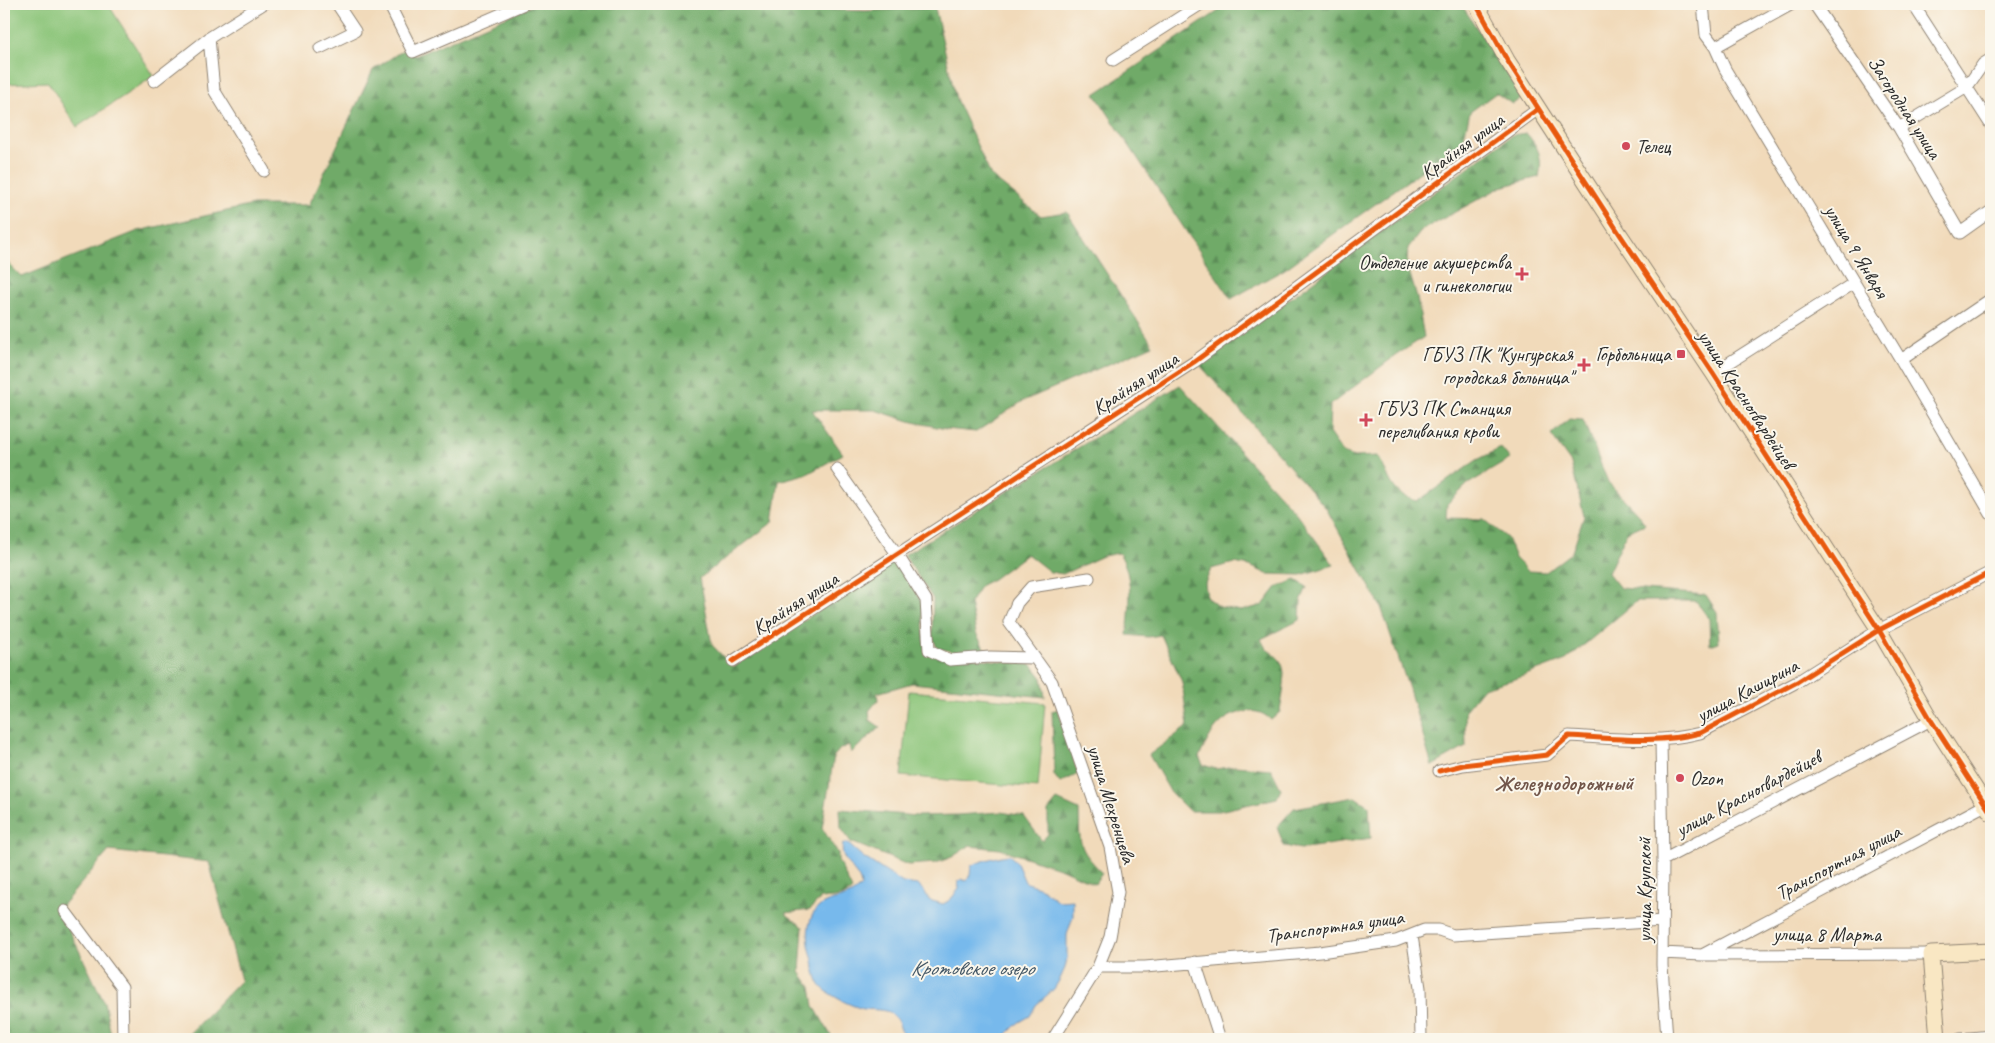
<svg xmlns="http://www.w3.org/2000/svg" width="1995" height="1043" viewBox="0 0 1995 1043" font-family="Caveat,sans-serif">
	<defs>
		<pattern id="forest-firs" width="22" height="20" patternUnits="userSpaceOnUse" patternTransform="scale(1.25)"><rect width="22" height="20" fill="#6faa68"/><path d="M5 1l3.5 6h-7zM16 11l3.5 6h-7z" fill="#5b8b56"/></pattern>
	</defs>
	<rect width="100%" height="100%" fill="#fbf7ec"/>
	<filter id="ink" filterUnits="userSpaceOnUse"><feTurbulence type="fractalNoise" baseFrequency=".02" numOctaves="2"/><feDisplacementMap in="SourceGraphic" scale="10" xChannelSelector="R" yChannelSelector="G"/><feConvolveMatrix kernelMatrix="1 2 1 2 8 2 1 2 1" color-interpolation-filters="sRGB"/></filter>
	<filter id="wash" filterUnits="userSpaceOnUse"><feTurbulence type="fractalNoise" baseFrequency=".0096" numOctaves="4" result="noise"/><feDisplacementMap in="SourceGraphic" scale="20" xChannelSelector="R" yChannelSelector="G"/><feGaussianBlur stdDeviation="1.12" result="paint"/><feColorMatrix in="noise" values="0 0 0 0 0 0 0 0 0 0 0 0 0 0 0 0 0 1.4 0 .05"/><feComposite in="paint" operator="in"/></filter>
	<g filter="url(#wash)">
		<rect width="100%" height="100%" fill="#f1daba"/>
		<path fill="#f5d2c2" d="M 726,4 L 941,4 L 935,8 L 865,11 L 728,6 Z"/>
		<path fill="url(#forest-firs)" stroke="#4d6a4a" d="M 536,4 L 726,4 L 728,6 L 865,11 L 935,8 L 956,99 L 991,176 L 1041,216 L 1067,212 L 1153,345 L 1023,401 L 976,432 L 946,429 L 909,421 L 875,410 L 812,410 L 843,454 L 809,473 L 779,481 L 773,522 L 700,578 L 712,645 L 733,667 L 894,561 L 922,602 L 925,652 L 1032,665 L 1042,678 L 1045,697 L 912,683 L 877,693 L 878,700 L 869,711 L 870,720 L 880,727 L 851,753 L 849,745 L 840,749 L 834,756 L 822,828 L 838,853 L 838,860 L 852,890 C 844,898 831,899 821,898 L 810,910 L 785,913 L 803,927 L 800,972 L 811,987 L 814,1006 L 833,1039 L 184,1039 L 241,980 L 209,862 L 109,851 L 59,909 L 104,1002 L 112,1039 L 4,1039 L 4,259 L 22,277 L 138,231 L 253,205 L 309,205 L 373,70 L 406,48 L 415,56 Z
			M 1229,4 L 1461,4 L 1523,98 L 1512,104 L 1496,93 L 1470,112 L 1463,141 L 1285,269 L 1231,299 L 1095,94 Z
			M 1526,133 C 1539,147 1543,158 1539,177 L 1501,187 L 1422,230 L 1408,248 L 1407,264 L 1417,298 L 1424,337 L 1395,356 L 1330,405 L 1329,433 L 1343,453 L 1354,457 L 1378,456 C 1391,478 1390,495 1418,501 L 1477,460 L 1501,448 L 1510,459 L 1468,484 L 1447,504 L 1446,518 L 1484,519 L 1507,538 L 1515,558 L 1528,571 L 1546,572 L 1572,552 L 1584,516 L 1571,463 L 1551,435 L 1569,419 L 1583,420 L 1608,482 L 1638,514 L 1645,524 L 1627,532 L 1608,573 L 1620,588 L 1706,595 L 1717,612 L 1719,642 L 1710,645 L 1709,619 L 1696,601 L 1637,601 L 1566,660 L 1515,679 L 1483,688 L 1465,710 L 1466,747 L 1432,766 L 1409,689 L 1381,607 L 1326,508 L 1200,365 L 1512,135 Z
			M 1180,385 L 1296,513 L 1334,565 L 1301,575 L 1267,574 L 1250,566 L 1234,563 L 1211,569 L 1205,583 L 1207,598 L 1220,607 L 1241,611 L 1263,605 L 1277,587 L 1296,580 L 1307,587 L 1301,601 L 1300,620 L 1261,639 C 1268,654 1268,648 1277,657 C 1290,669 1282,696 1280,712 L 1271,720 C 1263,712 1254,710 1243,712 C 1217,717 1210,736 1199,757 L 1203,765 L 1216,769 L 1235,766 L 1271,769 L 1281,789 L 1277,798 L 1219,811 L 1189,811 L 1171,793 L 1149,755 L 1188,726 L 1182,682 L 1161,635 L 1148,637 L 1127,635 C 1130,608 1134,576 1119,553 L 1103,556 L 1063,574 L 1050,572 L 1027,554 L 993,579 L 981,585 L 970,603 L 976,633 L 985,650 L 960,653 L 937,648 L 932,635 L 933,599 L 904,555 Z
			M 1058,709 L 1078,774 L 1060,783 L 1054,775 L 1052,711 Z
			M 1355,797 L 1369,806 L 1371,838 L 1301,849 L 1284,846 L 1277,827 L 1294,808 Z
			M 1057,800 L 1079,810 C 1080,843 1077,848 1102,872 L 1095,884 L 1062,869 L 1000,849 L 969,846 L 952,857 L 936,863 L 908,865 L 851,842 L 841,828 L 840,809 L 917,816 L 957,815 L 1001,812 L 1024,816 L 1042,841 L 1048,834 L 1048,811 Z"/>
		<path fill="#8ac478" stroke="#5a7852" d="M 14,4 L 108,4 L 154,76 L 77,127 L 48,82 L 4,84 L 4,10 Z
			M 909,691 L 1045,703 L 1038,788 L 901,776 Z"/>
		<path fill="#77b9ec" stroke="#51728c" d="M 847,843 L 863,857 L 903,883 L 918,885 L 925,892 L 929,900 L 943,904 L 950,900 L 959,889 L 958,882 L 961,879 L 966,881 L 970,875 L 971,866 C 977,862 1002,855 1009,855 L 1016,861 L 1025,882 L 1043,889 L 1058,901 L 1073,900 L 1073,916 L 1067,935 L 1067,958 L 1065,968 L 1060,979 L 1054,989 L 1036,1005 L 1030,1016 L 1018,1023 L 1002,1039 L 900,1039 L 903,1036 C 900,1027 898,1018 890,1013 C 884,1009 871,1010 864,1009 C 853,1007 826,994 820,985 C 815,977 814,965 812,956 C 807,942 806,924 815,911 C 827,896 846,903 861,886 C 860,870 838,863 843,844 Z"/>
	</g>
	<g filter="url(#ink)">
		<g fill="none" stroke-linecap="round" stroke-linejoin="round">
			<g stroke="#8e8272" stroke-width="13">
				<path id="street" d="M 389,4 L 413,52 L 524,4
					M 1703,4 L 1706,35 L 1715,47 L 1725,69 L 1901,360 L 1991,514
					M 1814,4 L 1899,128 L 1960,233 L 1991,211
					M 1913,4 L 1991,125
					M 209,38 L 214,90 L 264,171
					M 1715,47 L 1792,4
					M 320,48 L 355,31 L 337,4
					M 1113,60 L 1201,4
					M 154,81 L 209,38 L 263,4
					M 1899,128 L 1967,87 L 1983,64 L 1991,59
					M 1901,360 L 1991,299
					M 1713,373 L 1854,283
					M 837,469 L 897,554 L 926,600 L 929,650 L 950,660 L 990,657 L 1035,658
					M 733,661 L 1194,362 L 1538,109
					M 1661,740 L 1663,860 L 1662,965 L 1667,1039
					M 1439,771 L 1463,765 L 1547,755 L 1569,736 C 1612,738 1657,744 1700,733 L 1797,682 L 1879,630 L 1991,572
					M 1663,860 L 1931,720
					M 65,911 L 122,987 L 123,1039
					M 1412,936 L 1420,988 L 1421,1039
					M 1662,953 L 1702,955 L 1931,954
					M 1702,955 L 1991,802
					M 1195,962 L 1220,1039
					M 1098,967 L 1145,967 L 1320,952 L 1396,941 L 1424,930 L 1439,930 L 1453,935 L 1662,921
					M 1053,1039 L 1098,967 L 1110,937 L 1118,892 L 1110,847 L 1052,682 L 1009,622 L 1017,603 L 1031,587 L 1089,578
					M 1960,1039 L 1991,1036"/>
			</g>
			<g stroke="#8e8272" stroke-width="17">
				<path id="secondary" d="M 1476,4 L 1507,60 L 1619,233 L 1713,373 L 1879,630 L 1931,720 L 1991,813
					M 1938,1039 L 1931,954 L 1991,951"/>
			</g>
			<use href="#street" stroke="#fff" stroke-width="11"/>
			<use href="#secondary" stroke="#f9e7c3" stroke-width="15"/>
			<g stroke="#fbf7ec" stroke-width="8">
				<path id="cycleway" d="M 1476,4 L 1507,60 L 1619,233 L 1713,373 L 1879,630 L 1931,720 L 1991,813
					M 733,661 L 1194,362 L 1538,109
					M 1439,771 L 1463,765 L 1547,755 L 1569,736 C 1612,738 1657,744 1700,733 L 1797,682 L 1879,630 L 1991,572"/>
			</g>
			<use href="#cycleway" stroke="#e8590c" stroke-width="5"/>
		</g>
	</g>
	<g fill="#d1495b" stroke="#fbf7ec" stroke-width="2">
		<circle cx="1626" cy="146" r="5"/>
		<path d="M1519.5 266.5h5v5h5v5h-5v5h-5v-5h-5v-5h5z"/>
		<rect x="1676" y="349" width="10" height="10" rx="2.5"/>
		<path d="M1581.5 357.5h5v5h5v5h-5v5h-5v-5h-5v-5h5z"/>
		<path d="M1363.5 412.5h5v5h5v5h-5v5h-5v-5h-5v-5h5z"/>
		<circle cx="1680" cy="778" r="5"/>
	</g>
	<g text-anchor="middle" stroke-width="4" stroke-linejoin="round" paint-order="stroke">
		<g font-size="20" fill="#2b2b2b" stroke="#fbf7ec">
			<text transform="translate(1905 107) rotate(57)" y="7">Загородная улица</text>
			<text transform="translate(1462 146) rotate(-36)" y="7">Крайняя улица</text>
			<text transform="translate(1857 251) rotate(59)" y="7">улица 9 Января</text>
			<text transform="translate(1135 383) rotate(-33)" y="7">Крайняя улица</text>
			<text transform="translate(1747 399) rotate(57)" y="7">улица Красногвардейцев</text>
			<text transform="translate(795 603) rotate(-33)" y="7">Крайняя улица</text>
			<text transform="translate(1747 690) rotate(-28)" y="7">улица Каширина</text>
			<text transform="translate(1748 793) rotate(-28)" y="7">улица Красногвардейцев</text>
			<text transform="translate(1112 804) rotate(73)" y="7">улица Мехренцева</text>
			<text transform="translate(1838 862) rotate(-28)" y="7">Транспортная улица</text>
			<text transform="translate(1644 890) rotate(-90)" y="7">улица Крупской</text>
			<text transform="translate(1335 926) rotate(-8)" y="7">Транспортная улица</text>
			<text x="1827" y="941">улица 8 Марта</text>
		</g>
		<g font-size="20" fill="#2b2b2b" stroke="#fbf7ec" text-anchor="start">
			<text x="1636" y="153">Телец</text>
			<text x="1511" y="269" text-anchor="end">Отделение акушерства<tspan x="1511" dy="23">и гинекологии</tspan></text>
			<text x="1573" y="361" text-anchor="end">ГБУЗ ПК "Кунгурская<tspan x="1573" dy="23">городская больница"</tspan></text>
			<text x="1671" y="361" text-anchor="end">Горбольница</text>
			<text x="1377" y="415">ГБУЗ ПК Станция<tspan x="1377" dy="23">переливания крови</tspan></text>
			<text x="1690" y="785">Ozon</text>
		</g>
		<g font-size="21" font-weight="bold" fill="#72564a" stroke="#fbf7ec">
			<text x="1564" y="790">Железнодорожный</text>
		</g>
		<g font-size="21" font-style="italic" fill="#425665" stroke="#fbf7ec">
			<text x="972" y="975">Кротовское озеро</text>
		</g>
	</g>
	<rect width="1995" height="1043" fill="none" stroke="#fbf7ec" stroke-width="20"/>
</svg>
